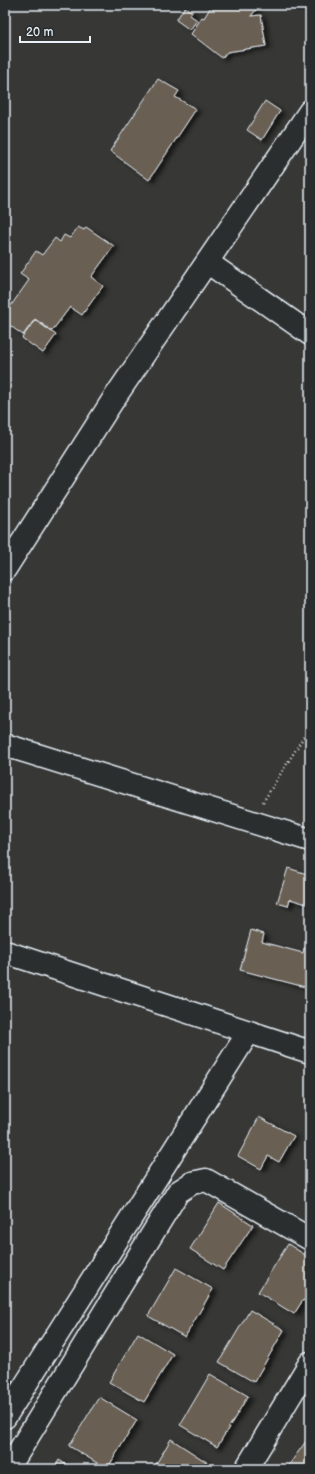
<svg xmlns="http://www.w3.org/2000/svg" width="315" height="1474" viewBox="0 0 315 1474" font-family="'Balsamiq Sans',sans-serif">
	<defs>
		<filter id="shadow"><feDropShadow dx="4.5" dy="2.5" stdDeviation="2" flood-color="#0009"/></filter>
	</defs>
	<rect width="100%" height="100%" fill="#373735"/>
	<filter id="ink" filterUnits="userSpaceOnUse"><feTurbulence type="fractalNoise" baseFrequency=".025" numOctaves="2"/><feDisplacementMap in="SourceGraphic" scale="8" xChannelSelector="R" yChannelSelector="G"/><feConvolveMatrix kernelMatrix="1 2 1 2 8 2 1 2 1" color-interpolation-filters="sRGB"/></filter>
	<g filter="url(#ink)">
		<path fill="#6b5f52" stroke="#e8f1f8" filter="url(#shadow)" d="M 212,5 L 260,5 L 251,16 L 261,15 L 266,46 L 227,52 L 222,58 L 191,34 L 202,17 L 204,18 Z
			M 185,7 L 192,12 L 190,15 L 197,20 L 190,30 L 176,20 Z
			M 158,79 L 179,91 L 175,97 L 196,109 L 149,180 L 110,151 Z
			M 265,101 L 280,111 L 262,140 L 247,130 Z
			M 78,227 L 84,230 L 86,227 L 114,246 L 91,277 L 103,286 L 82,315 L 70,307 L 52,331 L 35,319 L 23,335 L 5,322 L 5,314 L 29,280 L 20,274 L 36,251 L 42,255 L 55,238 L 60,242 L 64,235 L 70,238 Z
			M 35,320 L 56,335 L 43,353 L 22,338 Z
			M 288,868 L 310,875 L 310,905 L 290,899 L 288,906 L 277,903 Z
			M 251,930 L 264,934 L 262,942 L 303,953 L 304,948 L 310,949 L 310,968 L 305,987 L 240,970 Z
			M 259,1117 L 294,1136 L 279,1162 L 268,1156 L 261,1169 L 238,1156 Z
			M 219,1203 L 253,1225 L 223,1270 L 190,1249 Z
			M 288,1244 L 310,1258 L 310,1293 L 305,1301 L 303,1300 L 294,1314 L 258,1292 Z
			M 176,1268 L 213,1289 L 185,1337 L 148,1316 Z
			M 250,1310 L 284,1330 L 254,1382 L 219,1362 Z
			M 138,1333 L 173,1354 L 144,1402 L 109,1382 Z
			M 210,1374 L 248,1396 L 217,1447 L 180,1425 Z
			M 99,1397 L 137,1420 L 107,1469 L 69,1446 Z
			M 309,1437 L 310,1438 L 310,1469 L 286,1469 Z
			M 171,1439 L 208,1463 L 204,1469 L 153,1469 Z
			M 59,1460 L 73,1469 L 54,1469 Z"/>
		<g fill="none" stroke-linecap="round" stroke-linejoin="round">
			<g stroke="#e8f1f8" stroke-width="25">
				<path id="minor" d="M 207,262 L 310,334
					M 5,569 L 113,400 L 310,111
					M 5,745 L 310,840
					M 5,952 L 310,1052
					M 5,1417 L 248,1033
					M 8,1469 L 178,1192 L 192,1183 L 206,1180 L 310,1239
					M 246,1469 L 310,1363"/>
			</g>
			<path stroke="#e8f1f8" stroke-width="2.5" stroke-dasharray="1 3" stroke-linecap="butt" d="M 263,802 L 310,727"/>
			<use href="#minor" stroke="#2a2d2e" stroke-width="22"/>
		</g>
	</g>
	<rect width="315" height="1474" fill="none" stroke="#2a2d2e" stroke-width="20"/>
	<rect x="10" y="10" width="295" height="1454" fill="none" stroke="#e8f1f8" stroke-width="1.5" filter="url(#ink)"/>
	<path d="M20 36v6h70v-6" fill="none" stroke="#e8f1f8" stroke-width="2"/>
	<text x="26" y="36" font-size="12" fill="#e8f1f8" stroke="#2a2d2e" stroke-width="3" paint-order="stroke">20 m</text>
</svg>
